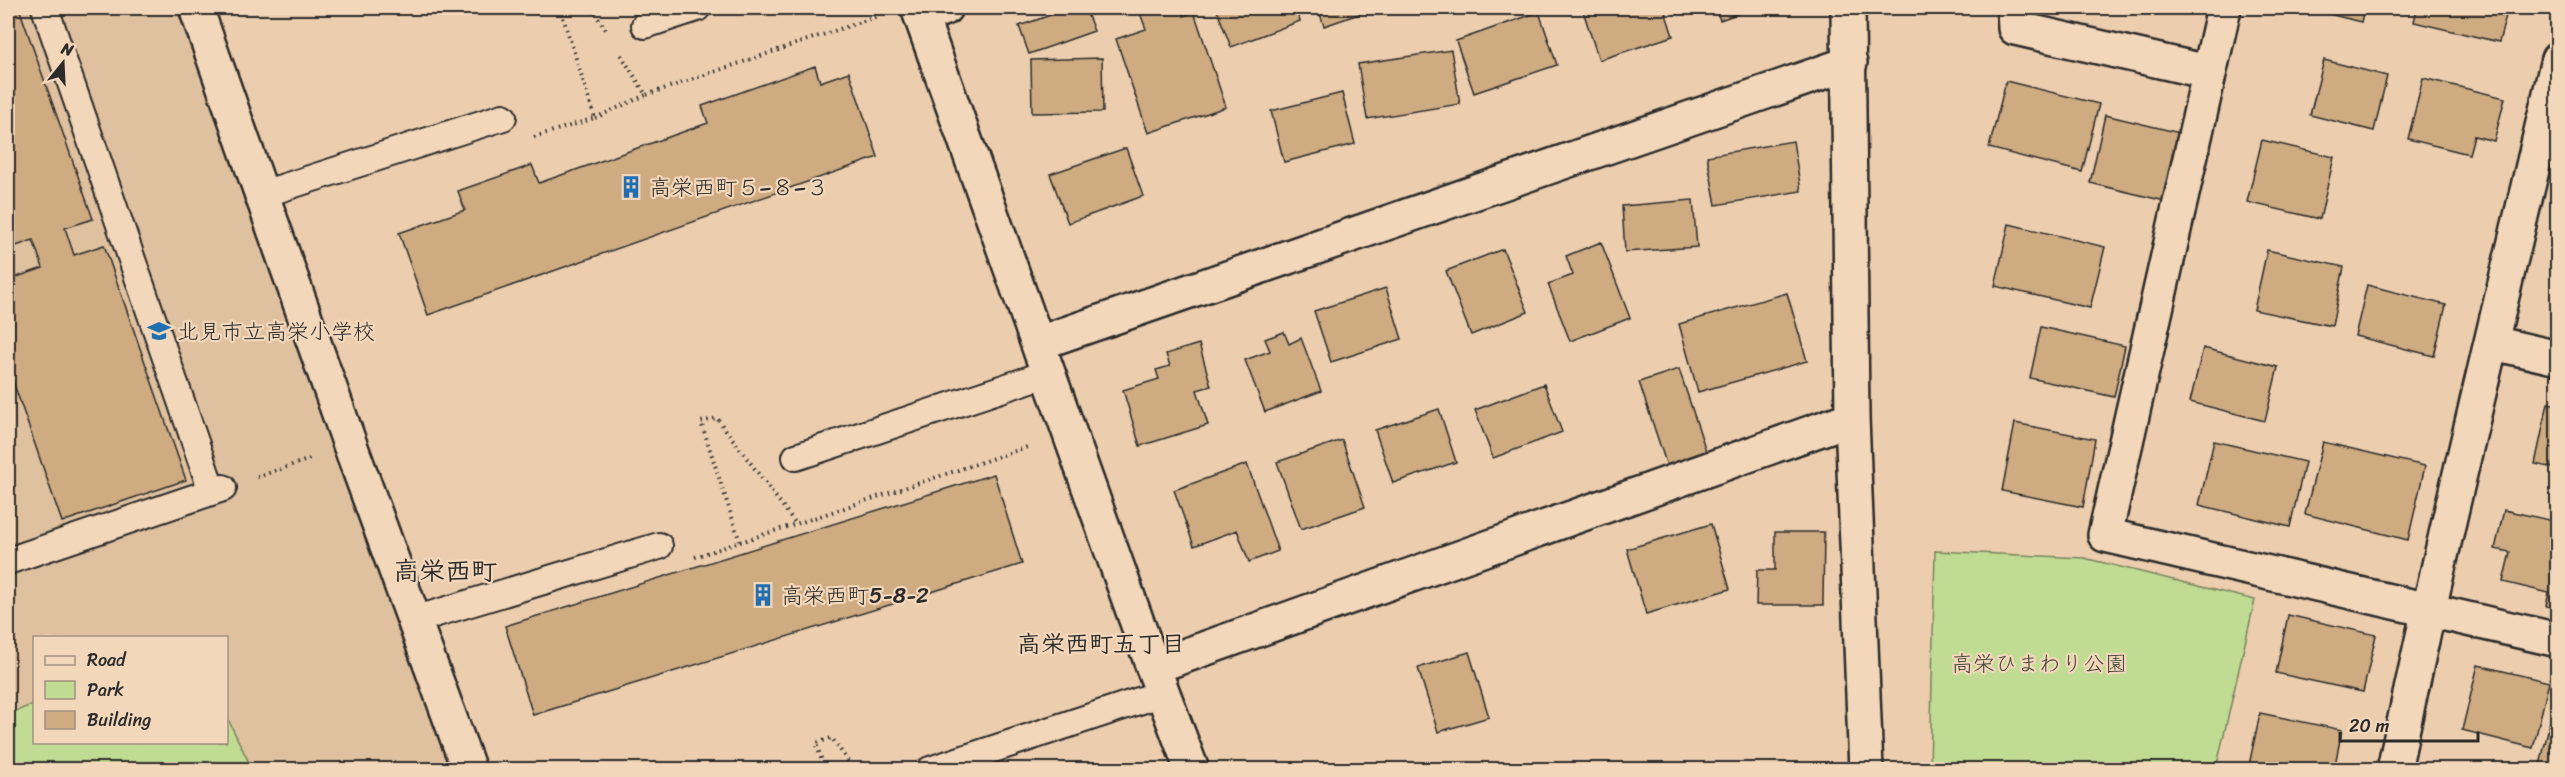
<svg xmlns="http://www.w3.org/2000/svg" width="2565" height="777" viewBox="0 0 2565 777" font-family="Sriracha,'Klee One',sans-serif">
	<rect width="100%" height="100%" fill="#ecceaf"/>
	<filter id="ink" filterUnits="userSpaceOnUse"><feTurbulence type="fractalNoise" baseFrequency=".0167" numOctaves="2"/><feDisplacementMap in="SourceGraphic" scale="12" xChannelSelector="R" yChannelSelector="G"/><feConvolveMatrix kernelMatrix="1 2 1 2 8 2 1 2 1" color-interpolation-filters="sRGB"/></filter>
	<g filter="url(#ink)">
		<path fill="#dfc19f" fill-rule="evenodd" d="M 8,8 L 196,8 L 469,769 L 8,769 ZM 34,638 L 226,638 L 226,742 L 34,742 Z"/>
		<path fill="#c0db92" stroke="#76835e" stroke-width="1.5" d="M 1935,551 L 2084,558 L 2255,600 L 2216,769 L 1930,769 Z
			M 34,704 L 34,742 L 226,742 L 227,717 L 252,769 L 8,769 L 8,714 Z"/>
		<path fill="#ceab81" stroke="#2b2b2b" stroke-width="1.5" d="M 19,8 L 93,219 L 65,228 L 74,255 L 104,245 L 186,480 L 62,522 L 8,367 L 8,280 L 43,268 L 33,240 L 8,249 L 8,12 Z
			M 1071,8 L 1085,8 L 1094,31 L 1029,54 L 1019,26 Z
			M 1155,8 L 1181,8 L 1184,16 L 1194,12 L 1226,107 L 1148,133 L 1116,39 L 1146,29 L 1140,13 Z
			M 1216,8 L 1295,8 L 1300,21 L 1231,47 Z
			M 1318,8 L 1364,8 L 1365,12 L 1324,26 Z
			M 1582,8 L 1664,8 L 1673,36 L 1599,60 Z
			M 1715,8 L 1754,8 L 1720,20 Z
			M 2305,8 L 2364,8 L 2361,22 Z
			M 2417,8 L 2508,8 L 2499,42 L 2414,22 Z
			M 1539,12 L 1557,65 L 1474,93 L 1456,41 Z
			M 1451,50 L 1460,104 L 1367,119 L 1358,64 Z
			M 1102,58 L 1103,112 L 1032,113 L 1031,60 Z
			M 2324,60 L 2387,76 L 2374,131 L 2310,115 Z
			M 815,66 L 820,82 L 849,72 L 878,157 L 428,315 L 399,233 L 465,210 L 458,191 L 532,165 L 539,183 L 708,123 L 702,106 Z
			M 2423,78 L 2505,98 L 2494,141 L 2474,136 L 2469,154 L 2408,139 Z
			M 2006,81 L 2099,104 L 2082,172 L 1989,148 Z
			M 1342,93 L 1355,144 L 1284,162 L 1271,111 Z
			M 2105,115 L 2180,133 L 2165,201 L 2090,183 Z
			M 2262,140 L 2334,157 L 2320,219 L 2247,202 Z
			M 1793,141 L 1801,191 L 1716,205 L 1707,156 Z
			M 1126,148 L 1143,196 L 1068,223 L 1050,174 Z
			M 1693,200 L 1697,247 L 1625,252 L 1622,206 Z
			M 2009,224 L 2105,247 L 2090,308 L 1995,286 Z
			M 1601,242 L 1630,318 L 1570,341 L 1548,284 L 1573,275 L 1566,256 Z
			M 1503,249 L 1528,312 L 1471,335 L 1446,271 Z
			M 2267,250 L 2344,267 L 2332,326 L 2254,310 Z
			M 2367,285 L 2446,305 L 2434,356 L 2355,336 Z
			M 1386,288 L 1402,339 L 1331,362 L 1314,311 Z
			M 1787,293 L 1807,361 L 1698,392 L 1679,324 Z
			M 2041,327 L 2125,346 L 2114,397 L 2030,378 Z
			M 1284,332 L 1289,344 L 1301,338 L 1321,391 L 1265,412 L 1245,360 L 1270,351 L 1265,339 Z
			M 1199,344 L 1211,386 L 1197,390 L 1208,425 L 1140,446 L 1123,390 L 1159,379 L 1156,370 L 1170,366 L 1166,354 Z
			M 2203,348 L 2278,367 L 2265,421 L 2190,402 Z
			M 1679,369 L 1708,457 L 1668,469 L 1639,382 Z
			M 1544,384 L 1562,432 L 1493,458 L 1475,410 Z
			M 2548,403 L 2558,405 L 2558,469 L 2535,464 Z
			M 1439,409 L 1456,462 L 1393,483 L 1375,430 Z
			M 2015,423 L 2095,439 L 2083,507 L 2002,491 Z
			M 1342,440 L 1365,507 L 1301,529 L 1277,462 Z
			M 2214,441 L 2305,462 L 2290,527 L 2199,505 Z
			M 2323,442 L 2425,466 L 2408,540 L 2305,514 Z
			M 1247,464 L 1278,551 L 1249,562 L 1237,530 L 1194,546 L 1174,490 Z
			M 994,474 L 1022,564 L 533,715 L 505,626 Z
			M 2504,510 L 2558,522 L 2558,609 L 2546,606 L 2549,593 L 2503,582 L 2510,552 L 2495,549 Z
			M 1711,524 L 1730,589 L 1646,614 L 1627,549 Z
			M 1775,532 L 1824,532 L 1823,605 L 1756,605 L 1757,570 L 1775,570 Z
			M 2288,615 L 2376,635 L 2363,692 L 2276,673 Z
			M 1469,652 L 1489,717 L 1438,732 L 1418,668 Z
			M 2478,665 L 2549,682 L 2533,748 L 2462,730 Z
			M 2556,695 L 2558,770 L 2539,770 Z
			M 2260,713 L 2342,730 L 2334,770 L 2248,770 Z"/>
		<g fill="none" stroke-linecap="round" stroke-linejoin="round">
			<g stroke="#2b2b2b" stroke-width="30">
				<path id="lane" d="M 45,8 L 212,491
					M 645,25 L 697,8
					M 263,194 L 503,117
					M 796,457 L 1049,373
					M 8,561 L 223,488
					M 414,620 L 659,546
					M 930,770 L 1163,693"/>
			</g>
			<g stroke="#2b2b2b" stroke-width="38">
				<path id="street" d="M 196,8 L 349,442 L 469,770
					M 1848,8 L 1852,418 L 1866,770
					M 2014,8 L 2015,28 L 2208,72
					M 2224,8 L 2105,535 L 2558,640
					M 922,16 L 945,8
					M 1039,343 L 1850,63
					M 2493,343 L 2558,358
					M 1153,667 L 1852,418
					M 2394,770 C 2444,531 2503,296 2558,59"/>
			</g>
			<g stroke="#2b2b2b" stroke-width="38">
				<path id="secondary" d="M 918,8 L 1153,667 L 1192,770"/>
			</g>
			<path stroke="#2b2b2b" stroke-width="4" stroke-dasharray="1.5 4.5" stroke-linecap="butt" d="M 592,8 L 608,33
				M 621,55 L 646,95 L 878,16
				M 595,118 L 646,95
				M 534,137 L 595,118 L 560,8
				M 257,477 L 313,458
				M 740,542 L 796,524
				M 695,557 L 740,542 L 701,422 L 717,418 L 796,524 L 1030,446
				M 825,770 L 816,743 L 832,738 L 854,770"/>
			<use href="#lane" stroke="#f3d7ba" stroke-width="26"/>
			<use href="#street" stroke="#f3d7ba" stroke-width="33"/>
			<use href="#secondary" stroke="#f3d7ba" stroke-width="33"/>
		</g>
	</g>
	<defs>
		<g id="building-bare" transform="scale(1.8)"><path d="M-4-6H4V6H1V3H-1V6H-4ZM-2.5-4.3h1.7v1.8h-1.7ZM.8-4.3h1.7v1.8H.8ZM-2.5-1h1.7V.8h-1.7ZM.8-1h1.7V.8H.8Z" fill="#1f6fb2" stroke="#f3d7ba" stroke-width="2.5" paint-order="stroke"/></g>
		<g id="school-bare" transform="scale(1.8)"><path d="M0-5L7-2L0 1L-7-2ZM-4 1L0 2.5L4 1V4Q0 6-4 4Z" fill="#1f6fb2" stroke="#f3d7ba" stroke-width="2.5" paint-order="stroke"/></g>
	</defs>
	<g fill-rule="evenodd">
		<use href="#building-bare" x="631" y="187"/>
		<use href="#school-bare" x="159" y="331"/>
		<use href="#building-bare" x="763" y="595"/>
	</g>
	<g text-anchor="middle" stroke-width="4.5" stroke-linejoin="round" paint-order="stroke">
		<g font-size="22" fill="#2b2b2b" stroke="#f3d7ba" text-anchor="start">
			<text x="649" y="195">高栄西町５−８−３</text>
			<text x="177" y="339">北見市立高栄小学校</text>
			<text x="781" y="603">高栄西町5-8-2</text>
		</g>
		<g font-size="22" fill="#41453a" stroke="#f3d7ba">
			<text x="2039" y="671">高栄ひまわり公園</text>
		</g>
		<g font-size="24" font-weight="bold" fill="#2b2b2b" stroke="#f3d7ba">
			<text x="1101" y="652">高栄西町五丁目</text>
		</g>
		<g font-size="26" font-weight="bold" fill="#2b2b2b" stroke="#f3d7ba">
			<text x="445" y="580">高栄西町</text>
		</g>
	</g>
	<rect width="2565" height="777" fill="none" stroke="#f3d7ba" stroke-width="30"/>
	<rect x="15" y="15" width="2535" height="747" fill="none" stroke="#2b2b2b" stroke-width="2" filter="url(#ink)"/>
	<rect x="33" y="636" width="195" height="108" fill="#f3d7ba" stroke="#a39281" stroke-width="1.5"/>
	<rect x="45" y="656" width="30" height="9" fill="#f3d7ba" stroke="#a39281" stroke-width="1.5"/>
	<text x="87" y="666" font-size="18" fill="#2b2b2b">Road</text>
	<rect x="45" y="681" width="30" height="18" fill="#c0db92" stroke="#a39281" stroke-width="1.5"/>
	<text x="87" y="696" font-size="18" fill="#2b2b2b">Park</text>
	<rect x="45" y="711" width="30" height="18" fill="#ceab81" stroke="#a39281" stroke-width="1.5"/>
	<text x="87" y="726" font-size="18" fill="#2b2b2b">Building</text>
	<g transform="translate(63 63) rotate(18)" stroke="#f3d7ba" stroke-width="4.5" paint-order="stroke">
	<path d="M0-4.5L10 22L0 15L-10 22Z" fill="#2b2b2b"/>
	<text y="-9" font-size="16" font-weight="bold" text-anchor="middle" fill="#2b2b2b">N</text>
	</g>
	<path d="M2340 732v9h138v-9" fill="none" stroke="#2b2b2b" stroke-width="3"/>
	<text x="2349" y="732" font-size="18" fill="#2b2b2b" stroke="#f3d7ba" stroke-width="4.5" paint-order="stroke">20 m</text>
</svg>
